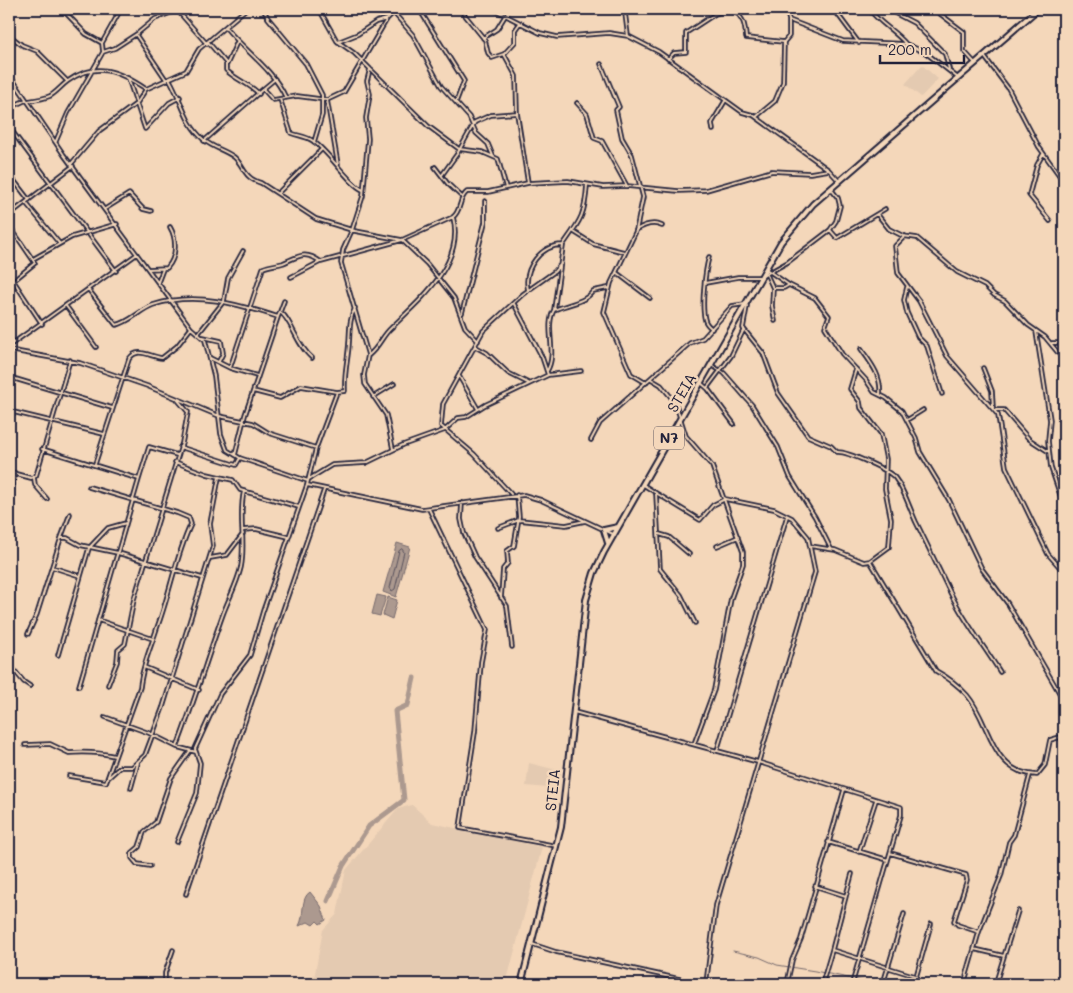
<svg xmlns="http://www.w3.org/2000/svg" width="1073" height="993" viewBox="0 0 1073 993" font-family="Mali,sans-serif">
	<rect width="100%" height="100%" fill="#f4d7ba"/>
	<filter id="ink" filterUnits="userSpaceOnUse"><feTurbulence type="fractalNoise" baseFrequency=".02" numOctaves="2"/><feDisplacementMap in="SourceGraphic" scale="10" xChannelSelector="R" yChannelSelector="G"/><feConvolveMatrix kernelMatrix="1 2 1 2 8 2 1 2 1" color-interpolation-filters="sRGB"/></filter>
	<g filter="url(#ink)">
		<path fill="#e4cab1" d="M 922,65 L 938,79 L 921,97 L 905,84 Z
			M 529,763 L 561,771 L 559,789 L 526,786 Z
			M 412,805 L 432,823 L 542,847 L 506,984 L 313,984 L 323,930 L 337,914 L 346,870 L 398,809 Z"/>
		<path fill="#ac998f" stroke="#75696d" d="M 397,543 L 410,547 L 396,597 L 383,592 Z
			M 377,595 L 386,597 L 380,616 L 372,614 Z
			M 388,597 L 397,600 L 392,619 L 383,615 Z
			M 310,892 L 321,906 L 326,920 L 320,924 L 317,921 L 313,925 L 308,922 L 299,926 C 305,916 300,898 310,892 Z"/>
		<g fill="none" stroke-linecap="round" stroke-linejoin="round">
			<path stroke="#59525d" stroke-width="1" d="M 402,549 L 404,552 L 395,589 L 392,591 L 390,588 L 399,551 Z"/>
			<path stroke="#75696d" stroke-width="1" d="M 733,951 L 759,957 L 777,965 L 815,971 L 877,984
				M 954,984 L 969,980 L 973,984"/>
			<path stroke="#ac998f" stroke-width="5" d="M 328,901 L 343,866 L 369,826 L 404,800 L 395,711 L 408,705 L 414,678"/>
			<g stroke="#22223b" stroke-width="5.5">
				<path id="minor" d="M 62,9 L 86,34 L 102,43 L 103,52
					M 263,9 L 268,18 L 306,64 L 322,95 L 322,115 L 314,142
					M 319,9 L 337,41 L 354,53 L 428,126 L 459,149 L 482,152 L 498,159 L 506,188
					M 419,9 L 464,81 L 456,102
					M 460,9 L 485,40 L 488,53 L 492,58 L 504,54 L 515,42 L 515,30 L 520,23
					M 493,9 L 540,33 L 557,37 L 609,33 L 628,36 L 659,52 L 742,112 L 753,115 L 829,170 L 839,181
					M 618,9 L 625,13 L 628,36
					M 733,9 C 744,19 745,24 746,38 L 784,42
					M 786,9 L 789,20 L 843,41 L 906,44 L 926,53 L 958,78
					M 869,9 C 879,23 895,31 906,44
					M 887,9 L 914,23 L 945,54 L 949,69
					M 177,10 L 207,44
					M 935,10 L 964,32 L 964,51 L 975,63
					M 393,12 L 413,35 L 441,86 L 469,117 L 476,133 L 488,144 L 493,156
					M 836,12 L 859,43
					M 226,28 C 246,52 273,69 286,98
					M 9,35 L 22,45 L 37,51 L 67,81
					M 136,35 L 167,81
					M 483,38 L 497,29 L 505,16
					M 208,42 L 226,63 L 226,70 C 236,80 249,83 259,94
					M 338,42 L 358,34 L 376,22 L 387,19
					M 102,43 L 121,9
					M 504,54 L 516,76 L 517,113 L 528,183
					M 984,56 L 1008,88 L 1039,147 L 1064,182
					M 668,59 L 674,53 L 686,52 L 686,33 L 715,14 L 729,9
					M 227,64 L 237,42
					M 601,64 L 619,107 L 616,110 L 622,138 L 632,155 L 643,197 L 636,231 L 611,283 L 604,312 L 631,374 L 646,383
					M 370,69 L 367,81 L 370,94 L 366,118 L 368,139 L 363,196 L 352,230 L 343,250 L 341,263 L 368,355 L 364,375 L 365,384 L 386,415 L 393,449
					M 9,74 L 64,155 L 172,302 L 191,328 L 205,340 L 214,376 L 221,434 L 227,450 L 240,458 L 308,481
					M 128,78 L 145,129 L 169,103 L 180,97
					M 170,80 C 182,101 185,124 204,140 C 213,148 225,150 234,157 C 244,165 243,178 261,183 L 316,219 L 355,231 L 402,240 L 427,264 L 454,298 L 465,327 L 478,341
					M 263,89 L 275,79
					M 280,99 L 291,133 C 298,136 306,136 313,141 C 330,153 348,183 363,190
					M 327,100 L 338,165
					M 27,101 C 34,100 43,99 50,96 C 57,92 61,86 68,81 C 96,61 119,71 146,89 L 186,71 L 199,49 L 246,9
					M 577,103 L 587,114 L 594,138 L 602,141 L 627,186
					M 9,108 L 26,100
					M 756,117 L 775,101 L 783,82 L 784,42 L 789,36 L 789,20
					M 9,127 L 116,271
					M 713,130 L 712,123 L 725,101
					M 56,141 L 68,113 L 103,52 L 115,48 L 138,33 L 155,19 L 180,9
					M 204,141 L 263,89 L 273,100 L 297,96 L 327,100 L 344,92 L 387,19 L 397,9
					M 1043,154 L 1037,165 L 1029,195 L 1050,221
					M 72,163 L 99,131 L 137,103 L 146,89
					M 435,167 L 448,184 L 462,197
					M 9,174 L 29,200
					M 442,175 L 457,154 L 475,122 L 491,115 L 517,113
					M 278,193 L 322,149
					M 26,203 L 59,243
					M 105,209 L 129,194 L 143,209 L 151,211
					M 877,214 L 889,229 L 903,236 L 917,238 L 957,272 L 985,286 L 994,295 L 1005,301 L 1028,325 L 1045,337 L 1064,360
					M 9,215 L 73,166
					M 9,225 L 35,263 L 13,281
					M 636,230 C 644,225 654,222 662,226
					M 830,230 L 837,238 L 885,209
					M 574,232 L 593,244 L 624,252
					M 905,236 L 895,246 L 898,273 L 919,301 L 947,356 L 998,415 L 1006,467 L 1048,554 L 1064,572
					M 709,257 C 705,271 701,306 705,320 C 706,324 709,326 712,329
					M 33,259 L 72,237 L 117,224
					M 148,269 L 167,268 C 177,257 177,239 170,227
					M 766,269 L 789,285 L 815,298 L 829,316 L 825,327 L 842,354 L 866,380 L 874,392 L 886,398 L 902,411 L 916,438 L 920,452 L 949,500 L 982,569 L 1008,604 L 1064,701
					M 617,273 L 650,298
					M 9,274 L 42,324
					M 767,275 L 773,288 L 772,306 L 775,321
					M 291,277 L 320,262
					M 158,282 L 163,269
					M 705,283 L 738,277 L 761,277 L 788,262 L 830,230 L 836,221 L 840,206 L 838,198 L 831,189
					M 907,287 L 904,300 L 907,313 L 918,337 L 927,346 L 942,394
					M 773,288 L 784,288 L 789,285
					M 88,289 L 116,325 C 129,323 141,309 153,305 C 195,291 238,304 278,317 L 245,415 L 235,455
					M 528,290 C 523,268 541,245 563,245 C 580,221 585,216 587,185
					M 514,304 L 542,357 L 548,375
					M 66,306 L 96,347
					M 747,306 L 743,328 L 763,353 L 778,393 L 808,436 L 831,446 L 837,452 C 846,451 889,470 895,478 C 905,491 909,507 916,522 C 928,546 939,570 951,594 C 964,621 984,646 1000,672
					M 554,310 C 566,304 585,303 593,291 L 608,288
					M 280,312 C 291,318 296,345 312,358
					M 462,313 L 485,222 L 485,201
					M 278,317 L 284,301
					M 1036,331 L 1050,420 L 1048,441 L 1051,468 L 1064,506
					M 198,334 L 224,301 L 228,278 L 243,251
					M 203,337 L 221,341 L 223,353 L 219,361
					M 1052,343 L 1064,343
					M 9,346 L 137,254
					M 476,347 L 487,353 L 508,373 L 528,383
					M 861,349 C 871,363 882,376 880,395
					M 9,350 L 80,363 L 147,386 L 219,416 L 253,423 L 269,433 L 316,448
					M 369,355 C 380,346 382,336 391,328 C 421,299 465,263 453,217
					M 210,358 L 230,368 L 257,376
					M 711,365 L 724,373 L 752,405 L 778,447 L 790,477 L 815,517 L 831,549
					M 230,368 L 263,268 C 270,265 277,265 283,263 C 299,256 305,250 321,262 L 402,240 L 453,217 C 462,210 458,199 467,192 L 488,192 L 528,183 L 568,181 L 603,187 L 627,186 L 678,191 L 706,190 L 772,171 L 810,173 L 829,170
					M 983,368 L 992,391 L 993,408
					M 547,371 C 558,353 544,327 554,310 L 563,246
					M 459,376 L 478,409
					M 9,377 L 112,408
					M 651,379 L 661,385 L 675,402 L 686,436 L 712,466 L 743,552 L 743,564 L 731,598 L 714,690 L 694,744
					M 701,383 L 708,389 L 734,424
					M 707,388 L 731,356 L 744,329
					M 253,391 L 280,398 L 301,386 L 337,392 L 345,391 C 344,372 348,360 349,343 C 350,331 349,319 355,308
					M 373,397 L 394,384
					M 996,410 L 1004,410 L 1029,439 L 1049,452
					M 9,411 L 104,434
					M 907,420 L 923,410
					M 591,440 L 600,423 L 690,343 L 703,338 L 732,306 L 745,304
					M 180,447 L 236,465 L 240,458
					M 42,449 L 139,479 L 79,686
					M 175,462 L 207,474 L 233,480 L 240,490 L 299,507
					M 95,464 L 129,359 C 138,346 150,357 162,358 L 177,346 L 191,328
					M 9,472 L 31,478 L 36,476 L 70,360
					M 34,478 L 35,485 L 47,499
					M 139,479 L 149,447 L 177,455
					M 309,479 L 332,465 L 366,463 L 403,445 L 445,430 L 458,418 L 466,417 L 485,405 L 548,375 L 581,371
					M 642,484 L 656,493 L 660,569 L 681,595 L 695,623
					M 307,485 L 422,509 L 524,495 L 541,500 L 613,534
					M 656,493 L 700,520 L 713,505 L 725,499 L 774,509 L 792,518 L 808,537 L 815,572 L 716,905 L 706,984
					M 511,494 L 474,454 L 441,426 L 443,404 L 483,331 L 523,294 L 554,272 L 561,264
					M 9,502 L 15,473
					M 462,503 L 461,519 L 464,533 L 475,557 L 507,606 L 512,647
					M 429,509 L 487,630 L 481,662 L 475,732 L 460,828 L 557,846
					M 498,528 L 519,520 L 566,525 L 585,521
					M 243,530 L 256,529 L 289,537
					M 659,534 L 669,537 L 689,554
					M 61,538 L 70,514
					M 717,546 L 738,537
					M 810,546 L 835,550 L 864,562 L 870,561 L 889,547 L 891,519 L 885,489 L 886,459 L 881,434 L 861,408 L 860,402 L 850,389 L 856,369
					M 210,558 L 227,555 L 243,534
					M 870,561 L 936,671 C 947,677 958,685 967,695 C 991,723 990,773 1037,775 L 1045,765 L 1050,740 L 1064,736
					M 52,567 L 80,576
					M 501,598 L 503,569 L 508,563 L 507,551 L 514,546 L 519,517 L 517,495
					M 98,620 L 153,639
					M 28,634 L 37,614 L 61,538 L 67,538 L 80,545 L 118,553 L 202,578
					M 58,655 L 89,548 L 108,528 L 126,523
					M 9,664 L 24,682 L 30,686
					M 144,667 L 199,690
					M 108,685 L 117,662 L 118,650 L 125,644 L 134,599 L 182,443 L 188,412 L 177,399
					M 574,712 L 758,762 L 901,807 L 901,815 L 852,984
					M 105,717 L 149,733 L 177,747 L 196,752
					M 25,745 L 50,744 L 69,753 C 84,752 98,752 115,756
					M 177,747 C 194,703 207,658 223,614 C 229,598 237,584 241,567 C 246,542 238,516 244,491
					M 717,751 L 787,516
					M 69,776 L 106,782 L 140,687 C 142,666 151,647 157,628 C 170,594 175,558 191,524 L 189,518 L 177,513 L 89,487
					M 108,778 L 120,767 L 132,767 L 145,755 L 163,707 L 213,546 L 210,524 L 219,477
					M 131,788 L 138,763
					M 177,842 L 197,793 L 200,763 L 195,749 L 220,694 L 250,655 L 263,611 L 307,485 L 316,448 L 337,392
					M 828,842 L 888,860
					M 859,852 L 876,800
					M 890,853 L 966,875 L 967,880 L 954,921 L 958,925 L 979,932 L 1001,876 L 1009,842 L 1014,835 L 1030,775
					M 150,866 L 137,864 L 132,858 L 132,853 L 139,847 L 144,832 L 156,822 L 171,778 L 190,751
					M 815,886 L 846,896 L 832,950 L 915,976
					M 186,894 L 324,490
					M 846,896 L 852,874
					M 532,944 L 556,952 L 702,984
					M 974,949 L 1004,956
					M 996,982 L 1018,911
					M 165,984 L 165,973 L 173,950
					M 787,984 L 792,960 L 801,939 L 844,790
					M 822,984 L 832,950
					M 883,984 L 904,914
					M 914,984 L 931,924
					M 964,984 L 979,932"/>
			</g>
			<g stroke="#22223b" stroke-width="8">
				<path id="primary" d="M 608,543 L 604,530 L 618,527
					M 521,984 L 561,827 L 586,600 L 594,573 L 604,552 L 781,242 L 813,204 L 1038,9"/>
			</g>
			<use href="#minor" stroke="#f4d7ba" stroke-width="2"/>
			<use href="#primary" stroke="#f4d7ba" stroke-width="4"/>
		</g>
	</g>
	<g text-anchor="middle" stroke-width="5" stroke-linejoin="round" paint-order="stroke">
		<rect fill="#f4d7ba" stroke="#615861" stroke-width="1" x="654" y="426.5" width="30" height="23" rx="4"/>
		<g font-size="14" font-weight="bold" fill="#22223b">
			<text x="669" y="443">N7</text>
		</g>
		<g font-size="15" fill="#22223b" stroke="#f4d7ba">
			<text transform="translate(682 393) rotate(-60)" y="5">STEIA</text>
			<text transform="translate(553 790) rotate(-84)" y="5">STEIA</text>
		</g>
	</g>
	<rect width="1073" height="993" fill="none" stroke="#f4d7ba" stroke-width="30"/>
	<rect x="15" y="15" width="1043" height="963" fill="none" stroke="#22223b" stroke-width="2" filter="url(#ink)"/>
	<path d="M880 55v8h84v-8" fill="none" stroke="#22223b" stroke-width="2.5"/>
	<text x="888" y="55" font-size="15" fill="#22223b" stroke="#f4d7ba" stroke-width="4" paint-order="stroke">200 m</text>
</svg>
